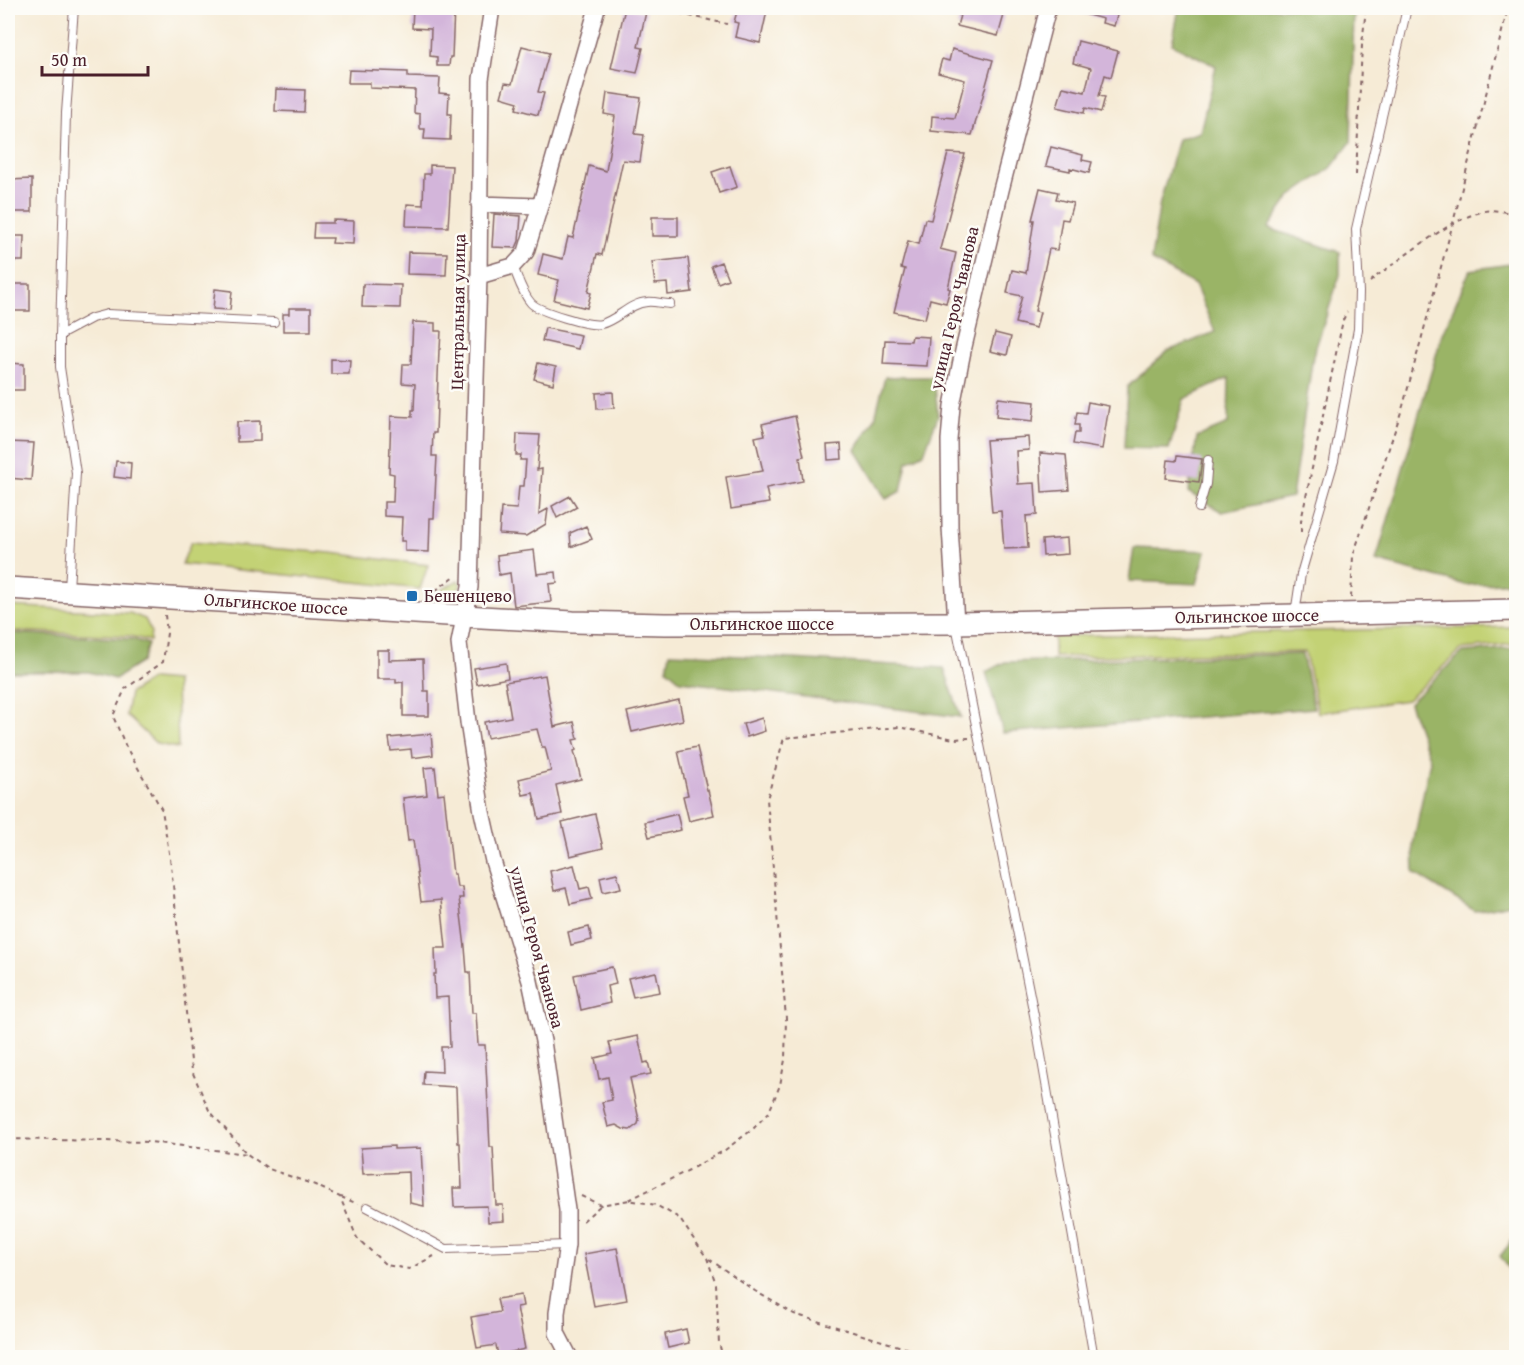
<svg xmlns="http://www.w3.org/2000/svg" width="1524" height="1365" viewBox="0 0 1524 1365" font-family="'Gentium Book Plus',serif">
	<rect width="100%" height="100%" fill="#fdfcf7"/>
	<filter id="ink" filterUnits="userSpaceOnUse"><feTurbulence type="fractalNoise" baseFrequency=".0167" numOctaves="2"/><feDisplacementMap in="SourceGraphic" scale="12" xChannelSelector="R" yChannelSelector="G"/><feConvolveMatrix kernelMatrix="1 2 1 2 8 2 1 2 1" color-interpolation-filters="sRGB"/></filter>
	<filter id="wash" filterUnits="userSpaceOnUse"><feTurbulence type="fractalNoise" baseFrequency=".008" numOctaves="4" result="noise"/><feDisplacementMap in="SourceGraphic" scale="24" xChannelSelector="R" yChannelSelector="G"/><feGaussianBlur stdDeviation="1.35" result="paint"/><feColorMatrix in="noise" values="0 0 0 0 0 0 0 0 0 0 0 0 0 0 0 0 0 1.4 0 .05"/><feComposite in="paint" operator="in"/></filter>
	<g filter="url(#wash)">
		<rect width="100%" height="100%" fill="#f6ebd6"/>
		<path fill="#c3d274" stroke="#867850" stroke-width="1.5" d="M 191,542 L 331,553 L 428,565 L 420,589 L 182,564 Z
			M 458,580 L 461,584 L 454,601 C 446,603 438,601 433,595 Z
			M 8,606 L 130,613 L 145,619 L 151,631 L 150,641 L 130,636 L 8,631 Z
			M 1516,627 L 1516,644 L 1462,649 L 1407,700 L 1318,713 L 1305,652 L 1054,657 L 1054,636 Z
			M 152,679 L 176,681 L 178,748 L 157,744 L 126,715 L 130,693 Z"/>
		<path fill="#9ab466" stroke="#726a48" stroke-width="1.5" d="M 1179,8 L 1354,8 L 1351,142 L 1331,168 L 1290,197 L 1268,228 L 1340,252 L 1340,275 L 1313,356 L 1292,497 L 1222,512 L 1188,492 L 1197,437 L 1228,424 L 1229,378 L 1184,399 L 1169,449 L 1124,448 L 1127,387 L 1168,351 L 1215,332 L 1195,285 L 1151,260 L 1160,202 L 1178,139 L 1200,132 L 1216,66 L 1172,44 Z
			M 1516,263 L 1516,582 L 1466,585 L 1376,561 L 1442,335 L 1470,270 Z
			M 885,377 L 934,377 L 938,416 L 924,453 L 907,462 L 901,491 L 886,499 L 856,450 L 875,418 Z
			M 1134,548 L 1206,551 L 1197,584 L 1129,581 Z
			M 8,633 L 133,639 L 148,644 L 142,662 L 115,679 L 89,672 L 8,672 Z
			M 1516,648 L 1516,903 L 1475,911 L 1414,873 L 1413,845 L 1430,760 L 1409,703 L 1463,652 Z
			M 670,653 L 722,655 L 944,668 L 961,717 L 681,681 L 667,669 Z
			M 1302,654 L 1314,708 L 1003,733 L 986,672 L 1005,662 Z
			M 1516,1236 L 1516,1278 L 1500,1256 Z"/>
		<g id="blocks">
			<path fill="#d3b5da" d="M 413,8 L 454,8 L 452,57 L 450,57 L 449,66 L 437,66 L 437,57 L 430,56 L 431,29 L 412,28 Z
				M 625,8 L 646,12 L 638,47 L 643,48 L 637,73 L 611,68 Z
				M 738,8 L 750,8 L 767,11 L 760,43 L 735,37 L 738,23 L 734,22 Z
				M 962,8 L 973,8 L 1004,15 L 998,36 L 957,26 Z
				M 1073,8 L 1119,8 L 1114,26 L 1102,23 L 1103,19 L 1073,11 Z
				M 1078,41 L 1118,51 L 1111,77 L 1105,75 L 1099,96 L 1105,97 L 1101,112 L 1085,108 L 1084,113 L 1057,107 L 1063,87 L 1085,92 L 1091,68 L 1073,63 Z
				M 522,46 L 549,53 L 538,92 L 544,93 L 538,115 L 516,109 L 518,102 L 501,97 L 505,83 L 512,84 Z
				M 952,49 L 993,60 L 972,135 L 931,131 L 932,116 L 955,118 L 965,80 L 938,73 L 942,59 L 949,61 Z
				M 349,70 L 408,72 L 408,77 L 440,78 L 439,93 L 449,94 L 448,114 L 451,114 L 450,140 L 424,139 L 425,129 L 420,129 L 420,114 L 414,113 L 415,90 L 370,88 L 370,83 L 348,83 Z
				M 276,89 L 305,90 L 304,112 L 275,111 Z
				M 607,93 L 641,98 L 635,134 L 644,135 L 640,162 L 623,160 L 602,255 L 597,254 L 588,292 L 591,293 L 587,308 L 554,300 L 559,280 L 538,275 L 543,254 L 563,259 L 568,237 L 573,238 L 589,166 L 606,171 L 615,116 L 604,114 Z
				M 1051,147 L 1083,155 L 1082,160 L 1092,162 L 1089,173 L 1070,168 L 1070,171 L 1046,166 Z
				M 948,153 L 965,154 L 940,249 L 956,253 L 948,288 L 950,289 L 946,303 L 930,299 L 925,319 L 894,312 L 905,269 L 901,268 L 908,241 L 919,244 L 925,219 L 931,220 Z
				M 430,165 L 452,166 L 448,227 L 406,226 L 407,204 L 423,205 L 424,174 L 430,174 Z
				M 730,166 L 737,187 L 719,193 L 712,172 Z
				M 32,179 L 32,212 L 14,212 L 14,203 L 8,203 L 8,180 Z
				M 1040,188 L 1058,192 L 1056,199 L 1073,203 L 1068,220 L 1062,219 L 1057,250 L 1049,249 L 1035,311 L 1040,312 L 1036,328 L 1015,323 L 1022,296 L 1007,293 L 1012,270 L 1026,273 L 1034,220 L 1032,220 Z
				M 494,214 L 521,216 L 519,241 L 516,248 L 492,247 Z
				M 652,217 L 678,217 L 678,236 L 652,236 Z
				M 333,220 L 354,221 L 353,244 L 332,243 L 333,238 L 313,238 L 314,223 L 333,223 Z
				M 8,236 L 24,236 L 23,261 L 8,261 Z
				M 408,252 L 447,253 L 446,275 L 407,274 Z
				M 688,258 L 692,292 L 668,295 L 667,283 L 655,284 L 652,262 Z
				M 721,262 L 728,279 L 718,283 L 711,266 Z
				M 8,284 L 30,284 L 30,311 L 8,311 Z
				M 363,284 L 401,285 L 400,308 L 362,307 Z
				M 215,289 L 232,291 L 230,310 L 213,309 Z
				M 289,308 L 311,308 L 311,331 L 283,331 L 283,314 L 289,314 Z
				M 413,322 L 435,323 L 435,331 L 441,331 L 440,349 L 439,349 L 436,433 L 433,433 L 432,456 L 437,456 L 436,475 L 434,518 L 430,518 L 429,552 L 405,551 L 405,541 L 401,541 L 402,517 L 384,516 L 384,502 L 393,502 L 394,474 L 389,473 L 391,416 L 412,417 L 412,410 L 414,410 L 415,384 L 402,383 L 403,364 L 411,364 Z
				M 545,328 L 581,335 L 578,349 L 542,341 Z
				M 995,333 L 1011,337 L 1007,355 L 990,351 Z
				M 912,336 L 929,337 L 927,366 L 883,364 L 885,340 L 911,341 Z
				M 331,359 L 350,360 L 349,374 L 331,374 Z
				M 8,363 L 24,364 L 24,390 L 8,390 Z
				M 538,363 L 556,367 L 553,384 L 534,379 Z
				M 613,392 L 614,408 L 597,409 L 596,393 Z
				M 998,398 L 1035,402 L 1033,421 L 996,417 Z
				M 1088,402 L 1109,406 L 1102,449 L 1073,444 L 1075,433 L 1079,433 L 1079,425 L 1075,425 L 1077,412 L 1086,413 Z
				M 795,416 L 804,456 L 800,457 L 803,481 L 766,488 L 769,503 L 731,509 L 726,477 L 763,471 L 755,437 L 765,435 L 762,424 Z
				M 260,421 L 260,441 L 237,442 L 237,422 Z
				M 517,434 L 540,435 L 537,470 L 542,469 L 539,514 L 548,509 L 546,524 L 526,536 L 499,534 L 501,508 L 517,509 L 519,486 L 524,486 L 526,460 L 520,460 L 521,455 L 516,455 Z
				M 1028,437 L 1029,450 L 1016,451 L 1018,484 L 1035,483 L 1037,515 L 1026,516 L 1028,548 L 1004,549 L 1001,511 L 992,512 L 986,440 Z
				M 8,442 L 34,443 L 31,480 L 8,478 Z
				M 841,444 L 842,459 L 828,460 L 827,445 Z
				M 1040,453 L 1066,455 L 1069,490 L 1042,492 Z
				M 1177,456 L 1202,459 L 1199,482 L 1166,478 L 1168,460 L 1176,461 Z
				M 116,461 L 131,463 L 130,479 L 114,477 Z
				M 570,496 L 577,507 L 557,518 L 552,506 Z
				M 586,526 L 592,539 L 571,547 L 570,533 Z
				M 1067,538 L 1068,554 L 1043,556 L 1042,540 Z
				M 534,550 L 537,574 L 556,572 L 557,583 L 549,584 L 551,602 L 514,606 L 510,573 L 499,575 L 497,555 Z
				M 377,650 L 389,650 L 389,660 L 423,659 L 424,691 L 429,691 L 429,716 L 403,716 L 403,682 L 396,683 L 396,679 L 377,679 Z
				M 506,663 L 508,678 L 477,684 L 474,668 Z
				M 545,675 L 554,727 L 574,722 L 578,739 L 573,740 L 576,750 L 574,751 L 581,779 L 556,785 L 562,814 L 539,819 L 533,793 L 523,795 L 519,779 L 551,771 L 545,747 L 542,747 L 537,729 L 487,738 L 484,722 L 511,717 L 505,682 Z
				M 679,700 L 683,720 L 632,732 L 627,712 Z
				M 762,718 L 765,731 L 747,737 L 743,724 Z
				M 431,734 L 433,755 L 412,758 L 411,749 L 391,751 L 389,738 Z
				M 697,747 L 707,790 L 708,790 L 714,815 L 689,821 L 683,796 L 688,795 L 678,751 Z
				M 435,767 L 438,794 L 444,793 L 453,874 L 455,874 L 457,887 L 462,887 L 463,898 L 459,898 L 465,947 L 467,972 L 470,972 L 472,1013 L 476,1013 L 478,1045 L 485,1045 L 490,1147 L 493,1147 L 496,1205 L 503,1205 L 504,1221 L 488,1222 L 487,1206 L 454,1207 L 453,1188 L 462,1188 L 460,1143 L 458,1143 L 456,1087 L 423,1085 L 424,1071 L 442,1072 L 441,1047 L 450,1047 L 448,997 L 435,998 L 434,974 L 436,974 L 435,948 L 446,948 L 441,900 L 421,902 L 413,840 L 408,841 L 403,798 L 427,795 L 424,768 Z
				M 595,814 L 603,848 L 570,856 L 562,822 Z
				M 677,814 L 681,830 L 649,837 L 645,822 Z
				M 574,865 L 580,889 L 589,887 L 592,899 L 570,904 L 566,888 L 554,891 L 550,871 Z
				M 617,873 L 621,888 L 603,892 L 600,877 Z
				M 589,927 L 592,940 L 571,945 L 568,932 Z
				M 612,967 L 616,984 L 607,986 L 610,1003 L 581,1010 L 574,975 Z
				M 656,972 L 660,992 L 633,997 L 628,978 Z
				M 638,1036 L 644,1063 L 648,1062 L 651,1074 L 630,1078 L 639,1120 L 638,1124 L 630,1130 L 623,1129 L 616,1125 L 608,1127 L 602,1102 L 612,1100 L 608,1077 L 599,1079 L 595,1058 L 612,1054 L 609,1042 Z
				M 394,1146 L 394,1149 L 421,1148 L 424,1206 L 410,1203 L 409,1172 L 363,1174 L 361,1148 Z
				M 617,1248 L 627,1300 L 594,1306 L 584,1254 Z
				M 521,1295 L 523,1306 L 517,1307 L 525,1349 L 498,1355 L 496,1345 L 477,1348 L 471,1317 L 500,1312 L 497,1299 Z
				M 686,1329 L 689,1343 L 668,1348 L 665,1334 Z"/>
		</g>
	</g>
	<g filter="url(#ink)">
		<use href="#blocks" fill-opacity="0" stroke="#866667" stroke-width="1.5"/>
		<g fill="none" stroke-linecap="round" stroke-linejoin="round">
			<g stroke="#866667" stroke-width="10">
				<path id="lane" d="M 513,266 C 518,278 522,293 531,303 C 538,311 590,327 601,324 C 617,320 630,303 647,302 C 654,301 663,304 670,304
					M 60,335 L 92,318 L 107,314 L 274,322
					M 1199,508 L 1206,484 L 1208,460
					M 69,589 L 76,473 L 60,367 L 60,335 L 66,113 L 74,8
					M 1295,614 L 1301,574 L 1334,461 L 1358,329 L 1359,292 L 1356,229 L 1407,8
					M 956,625 L 1034,1015 L 1094,1358
					M 367,1207 L 446,1249 L 567,1245"/>
			</g>
			<g stroke="#866667" stroke-width="18">
				<path id="street" d="M 492,8 L 481,79 L 479,276 L 470,587 L 459,643 L 468,722 L 482,812 L 493,861 L 530,981 L 543,1041 L 567,1210 L 567,1245 L 557,1313 L 557,1333 L 570,1358
					M 479,204 L 540,206 L 597,8
					M 479,276 L 513,266 L 526,252 L 540,206
					M 956,623 L 950,527 L 949,440 L 952,406 L 963,351 L 1001,190 L 1048,8"/>
			</g>
			<g stroke="#866667" stroke-width="24">
				<path id="secondary" d="M 8,588 L 464,616 L 573,622 L 665,624 L 956,623 L 1516,610"/>
			</g>
			<path stroke="#866667" stroke-width="2" stroke-dasharray="4.5 4.5" stroke-linecap="butt" d="M 654,8 L 727,24
				M 1356,175 L 1362,45 L 1366,8
				M 1370,282 L 1378,275 C 1407,255 1451,218 1485,211 C 1494,209 1508,212 1516,215
				M 1301,532 L 1301,521 L 1343,320 L 1347,312
				M 428,596 L 455,576
				M 1351,598 L 1353,556 L 1403,406 L 1453,223 L 1508,8
				M 165,615 L 167,633 L 163,662 L 125,689 L 113,716 L 126,747 L 162,810 L 171,865 L 192,1071 L 209,1110 L 247,1154 L 269,1169 L 315,1185 L 340,1197 L 357,1238 L 386,1265 L 409,1269 L 434,1256
				M 8,1139 L 150,1142 L 247,1154
				M 581,1196 L 601,1205 L 629,1200 L 656,1205 L 679,1218 L 707,1258 L 716,1284 L 719,1343 L 723,1358
				M 341,1197 L 358,1204
				M 629,1200 L 689,1170 L 725,1150 L 753,1129 L 769,1112 L 780,1085 L 785,1060 L 786,1018 L 767,799 L 784,738 L 899,727 L 954,739 L 969,738
				M 583,1221 L 601,1205
				M 709,1259 L 755,1291 L 794,1314 L 938,1358"/>
			<use href="#lane" stroke="#fff" stroke-width="8"/>
			<use href="#street" stroke="#fff" stroke-width="15"/>
			<use href="#secondary" stroke="#fff" stroke-width="21"/>
		</g>
	</g>
	<rect fill="#1f6fb2" stroke="#fdfcf7" stroke-width="2" x="406" y="590" width="12" height="12" rx="3"/>
	<g text-anchor="middle" stroke-width="5" stroke-linejoin="round" paint-order="stroke">
		<g font-size="18" fill="#4a1f2b" stroke="#fdfcf7">
			<text transform="translate(954 308) rotate(-77)" y="6">улица Героя Чванова</text>
			<text transform="translate(458 312) rotate(-89)" y="6">Центральная улица</text>
			<text transform="translate(276 604) rotate(4)" y="6">Ольгинское шоссе</text>
			<text transform="translate(1247 616) rotate(-1)" y="6">Ольгинское шоссе</text>
			<text x="762" y="630">Ольгинское шоссе</text>
			<text transform="translate(537 947) rotate(75)" y="6">улица Героя Чванова</text>
		</g>
		<g font-size="18" fill="#4a1f2b" stroke="#fdfcf7" text-anchor="start">
			<text x="424" y="602">Бешенцево</text>
		</g>
	</g>
	<rect width="1524" height="1365" fill="none" stroke="#fdfcf7" stroke-width="30"/>
	<path d="M42 66v9h106v-9" fill="none" stroke="#4a1f2b" stroke-width="3"/>
	<text x="51" y="66" font-size="18" fill="#4a1f2b" stroke="#fdfcf7" stroke-width="4.5" paint-order="stroke">50 m</text>
</svg>
